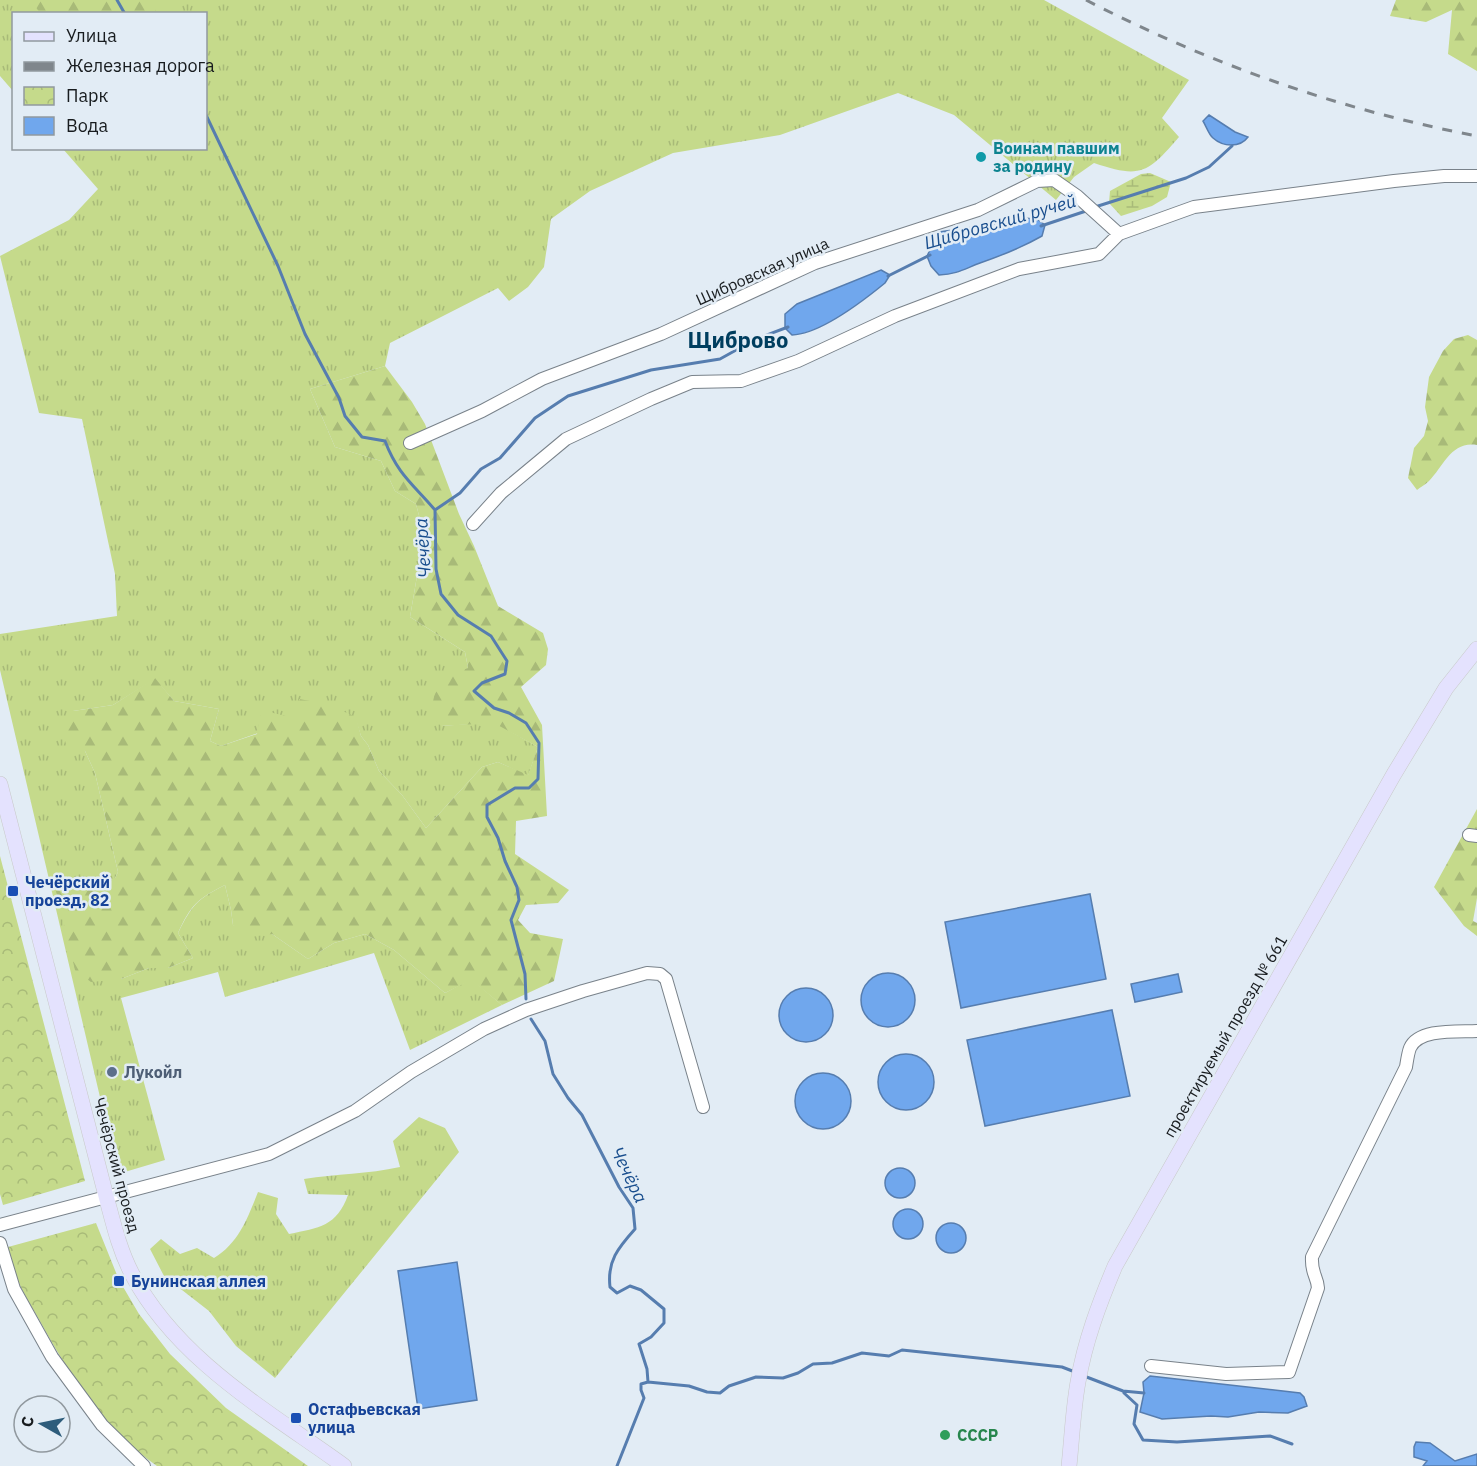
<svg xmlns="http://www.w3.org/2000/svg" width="1477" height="1466" viewBox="0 0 1477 1466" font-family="'IBM Plex Sans',sans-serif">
	<defs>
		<pattern id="grass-tufts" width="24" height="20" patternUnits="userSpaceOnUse" patternTransform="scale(1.5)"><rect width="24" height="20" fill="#c5da8b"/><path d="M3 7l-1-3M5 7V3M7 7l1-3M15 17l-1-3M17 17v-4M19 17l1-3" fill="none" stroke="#a8ba78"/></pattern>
		<pattern id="forest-firs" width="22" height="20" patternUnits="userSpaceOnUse" patternTransform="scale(1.5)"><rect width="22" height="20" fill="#c5da8b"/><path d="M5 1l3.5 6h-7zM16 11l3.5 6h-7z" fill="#a8ba78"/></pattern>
		<pattern id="wetland-marsh" width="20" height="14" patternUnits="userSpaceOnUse" patternTransform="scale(1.5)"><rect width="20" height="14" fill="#c5da8b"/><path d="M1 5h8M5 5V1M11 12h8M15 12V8" fill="none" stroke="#a8ba78"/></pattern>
		<pattern id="park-crowns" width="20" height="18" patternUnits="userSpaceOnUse" patternTransform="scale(1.5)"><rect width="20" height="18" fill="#c5da8b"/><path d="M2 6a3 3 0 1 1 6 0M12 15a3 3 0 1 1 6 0" fill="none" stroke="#a8ba78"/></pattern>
	</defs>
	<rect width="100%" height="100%" fill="#e2ecf5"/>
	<path fill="url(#grass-tufts)" d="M 0,0 L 1044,0 L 1189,80 L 1162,118 L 1179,137 C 1148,173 1141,179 1094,163 L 1074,177 L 1056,200 L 954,115 L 898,93 L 780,135 L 673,153 L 590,191 L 551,219 L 544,267 L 528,287 L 509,301 L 498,288 L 390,343 L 385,366 L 310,389 L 335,447 L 381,461 L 395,491 L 416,504 L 424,535 L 410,617 L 465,652 L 468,668 L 441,726 L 494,722 L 538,747 L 528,776 L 498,762 L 482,767 L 426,828 L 402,795 L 379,771 L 368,745 L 361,736 L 355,717 L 298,719 L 221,746 L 210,741 L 219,709 L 174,701 L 155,679 L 113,705 L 73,711 L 85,751 L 95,773 L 118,872 L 115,878 L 121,979 L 149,968 L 168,968 L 193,958 L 178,933 C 192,905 197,899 225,885 L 231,910 L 233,925 L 272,934 L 308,959 L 334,943 L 365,934 L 394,950 L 445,993 L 471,979 L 502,1005 L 410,1050 L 374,953 L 225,997 L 218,972 L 121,998 L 165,1160 L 118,1174 L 0,670 L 0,634 L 117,616 L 115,574 L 82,419 L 39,413 L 0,256 L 69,220 L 98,189 L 63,149 L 206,148 L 206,14 L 14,14 L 13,91 L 0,76 Z
		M 419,1117 L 445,1128 L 459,1152 L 275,1378 L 236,1346 L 209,1311 L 164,1276 L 150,1249 L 161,1239 L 180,1254 L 197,1248 L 214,1258 C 239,1243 248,1217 258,1192 L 278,1198 L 276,1214 L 289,1234 C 319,1228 337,1226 348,1195 L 308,1194 L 304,1179 C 336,1174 368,1174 400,1167 L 393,1141 Z"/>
	<path fill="url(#forest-firs)" d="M 30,0 L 159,0 L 161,4 L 153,13 L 41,14 Z
		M 1396,0 L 1477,0 L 1477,71 L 1448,54 L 1452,10 L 1426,22 L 1390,16 Z
		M 1468,335 L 1477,340 L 1477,445 C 1451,441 1444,466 1429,481 C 1425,485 1420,487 1417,490 L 1408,478 L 1414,448 L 1424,436 L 1428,421 L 1425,407 L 1429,377 L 1443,351 L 1454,339 Z
		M 385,366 L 412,402 L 425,424 L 459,514 L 474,546 L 498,606 L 543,633 L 548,649 L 546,665 L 521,687 L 542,725 L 547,816 L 516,821 L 515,854 L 569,890 L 558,903 L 526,905 L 518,920 L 530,933 L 563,939 L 554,981 L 502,1005 L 471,980 L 445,993 L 394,950 L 365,934 L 334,943 L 308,959 L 272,934 L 250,937 L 233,925 L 231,910 L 225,885 C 197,899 191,905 178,933 L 193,958 L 168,968 L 149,968 L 121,979 L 91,982 L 75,970 L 56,891 L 115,878 L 118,872 L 95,773 L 85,751 L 66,744 L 61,727 L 73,711 L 113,705 L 155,678 L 174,701 L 219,709 L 210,741 L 221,746 L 257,734 L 261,710 L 298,719 L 299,699 L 327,704 L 356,717 L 361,736 L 368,745 L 379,771 L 402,795 L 426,828 L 482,767 L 498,762 L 528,775 L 538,747 L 494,723 L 441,726 L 430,714 L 438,680 L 468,668 L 465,652 L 410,617 L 424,535 L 416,504 L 395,491 L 381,461 L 335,447 L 310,389 Z
		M 1477,809 L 1477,898 L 1473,921 L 1477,923 L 1477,936 L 1464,926 L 1434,887 Z"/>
	<path fill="url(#wetland-marsh)" d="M 1150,173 L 1171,182 L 1167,197 L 1152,206 L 1121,216 L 1109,203 L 1110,191 L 1141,174 Z"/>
	<path fill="url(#park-crowns)" d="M 0,856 L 85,1181 L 3,1205 L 0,1194 Z
		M 96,1223 L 119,1280 L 139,1314 L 170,1354 L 226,1408 L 308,1466 L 157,1466 C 107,1431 70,1376 41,1323 C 33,1308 23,1294 17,1278 C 13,1268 11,1257 8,1247 Z"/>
	<path fill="#70a7ed" stroke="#567daf" stroke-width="1.5" d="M 1209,115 L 1235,132 L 1248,137 C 1240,148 1223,147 1213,138 C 1209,135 1206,126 1203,121 Z
		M 1022,218 L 1037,219 L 1045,225 L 1042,236 C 1021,248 1003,255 980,263 C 964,269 958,274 939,275 L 931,266 L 927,256 L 939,232 L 1003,223 Z
		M 881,270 L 890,275 L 885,283 C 863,301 820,334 792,335 L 785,328 L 785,314 L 797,304 Z
		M 1090,894 L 1106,979 L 961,1008 L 945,922 Z
		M861 1000a27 27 0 1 1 54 0a27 27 0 1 1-54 0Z
		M 1178,974 L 1182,992 L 1135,1002 L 1131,984 Z
		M779 1015a27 27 0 1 1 54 0a27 27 0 1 1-54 0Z
		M 1112,1010 L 1130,1096 L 985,1126 L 967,1040 Z
		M878 1082a28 28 0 1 1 56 0a28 28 0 1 1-56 0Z
		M795 1101a28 28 0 1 1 56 0a28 28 0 1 1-56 0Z
		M885 1183a15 15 0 1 1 30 0a15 15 0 1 1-30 0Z
		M893 1224a15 15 0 1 1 30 0a15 15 0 1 1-30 0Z
		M936 1238a15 15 0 1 1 30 0a15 15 0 1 1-30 0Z
		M 457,1262 L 477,1400 L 418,1409 L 398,1271 Z
		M 1150,1376 L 1300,1393 L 1304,1397 L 1307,1406 L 1288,1413 L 1259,1412 L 1228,1417 L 1211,1416 L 1162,1419 L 1140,1412 L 1144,1393 L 1143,1382 Z
		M 1416,1442 L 1430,1443 L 1455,1461 L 1477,1454 L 1477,1466 L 1423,1466 L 1427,1461 L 1414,1457 L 1414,1447 Z"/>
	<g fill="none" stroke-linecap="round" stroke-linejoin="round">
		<path stroke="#567daf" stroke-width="3" d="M 117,0 L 125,14
			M 206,115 L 278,266 L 305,334 L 339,398 L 345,416 L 362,437 L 385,441 C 398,475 413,484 435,510 L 436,569 L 441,594 L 458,615 L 491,636 L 507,661 L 505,674 L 482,683 L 474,691 L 494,708 L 509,713 L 526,723 L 539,743 L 538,779 L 529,788 L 515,788 L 487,805 L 487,817 L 498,838 L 505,861 L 517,887 L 519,900 L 511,920 L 525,974 L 526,999
			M 1095,207 L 1186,178 L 1209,167 L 1232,146
			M 1041,226 L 1086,211
			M 888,276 L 930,255
			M 435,510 L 460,493 L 481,469 L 500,458 L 535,418 L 568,396 L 651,370 L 720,359 L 756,339 L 788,327
			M 531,1019 L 545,1041 L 553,1074 L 568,1098 L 582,1115 L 619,1187 L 633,1208 L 635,1229 C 618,1248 607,1261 610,1287 L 617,1293 L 630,1286 L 641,1290 L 664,1309 L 664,1323 L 651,1337 L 639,1344 L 647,1369 L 648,1382
			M 1084,1376 L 1123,1391 L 1144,1393
			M 648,1382 L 689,1386 L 707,1392 L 720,1393 L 729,1386 L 756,1377 L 783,1378 L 798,1373 L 813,1364 L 832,1363 L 862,1353 L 889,1356 L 902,1350 L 1062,1367 L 1075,1372
			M 1124,1393 L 1137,1405 L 1134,1424 L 1143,1440 L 1177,1442 L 1270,1436 L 1292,1444
			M 617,1466 L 644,1398 L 641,1390 L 641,1384 L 648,1382"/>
		<g stroke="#79828a" stroke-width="14">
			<path id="minor" d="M 410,443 L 482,411 L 542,379 L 661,334 L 815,263 L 978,210 L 1037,181 L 1054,180 L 1077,196 L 1119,234
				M 473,524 L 501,493 L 566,439 L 651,399 L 692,382 L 741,381 L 798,361 L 895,316 L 1019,269 L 1099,254 L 1119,234 L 1194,207 L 1394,181 L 1444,176 L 1477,176
				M 1469,835 L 1477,836
				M 0,1225 L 269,1154 L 355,1111 L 411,1072 L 484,1029 L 526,1010 L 583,991 L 647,973 L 660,974 L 666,979 L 703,1107
				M 0,1243 L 14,1289 L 52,1357 L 102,1425 L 144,1466
				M 1151,1366 L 1226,1374 L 1289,1372 L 1318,1288 C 1317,1275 1311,1274 1312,1257 L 1406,1067 C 1407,1061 1408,1053 1410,1048 C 1419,1028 1458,1032 1477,1031"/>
		</g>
		<g stroke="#c8c9c9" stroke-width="16">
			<path id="major" d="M 0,784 L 106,1196 C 113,1222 119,1249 132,1274 C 177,1360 268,1411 344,1466
				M 1069,1466 C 1072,1438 1073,1410 1078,1382 C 1085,1341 1099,1304 1115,1266 L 1394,774 L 1446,688 L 1477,649"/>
		</g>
		<use href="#minor" stroke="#fff" stroke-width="12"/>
		<use href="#major" stroke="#e4e2fe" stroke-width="15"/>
		<path stroke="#7f868c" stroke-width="3" stroke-dasharray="10 10" stroke-linecap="butt" d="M 1086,0 C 1210,64 1340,110 1477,136"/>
	</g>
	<circle fill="#0f9aa8" stroke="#e2ecf5" stroke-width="2" cx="981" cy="157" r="6"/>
	<g fill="#1a4fb4" stroke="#e2ecf5" stroke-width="2">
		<rect x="7" y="885" width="12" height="12" rx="3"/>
		<rect x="113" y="1275" width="12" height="12" rx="3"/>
		<rect x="290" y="1412" width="12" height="12" rx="3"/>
	</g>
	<circle fill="#5c6f8a" stroke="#e2ecf5" stroke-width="2" cx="112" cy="1072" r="6"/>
	<circle fill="#2e9e5b" stroke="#e2ecf5" stroke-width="2" cx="945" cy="1435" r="6"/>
	<g text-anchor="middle" stroke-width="5" stroke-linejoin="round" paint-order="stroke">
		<g font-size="16" font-weight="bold" fill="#0d838f" stroke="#e2ecf5" text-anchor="start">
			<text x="993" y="154">Воинам павшим<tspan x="993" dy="18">за родину</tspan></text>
		</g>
		<g font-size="16" fill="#181c1f" stroke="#e2ecf5">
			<text transform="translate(762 271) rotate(-24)" y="6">Щибровская улица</text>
			<text transform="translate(1225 1036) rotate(-60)" y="6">проектируемый проезд № 661</text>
			<text transform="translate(117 1165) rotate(75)" y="6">Чечёрский проезд</text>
		</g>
		<g font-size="16" font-weight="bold" fill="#164399" stroke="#e2ecf5" text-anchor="start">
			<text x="25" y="888">Чечёрский<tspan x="25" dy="18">проезд, 82</tspan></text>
			<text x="131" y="1287">Бунинская аллея</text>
			<text x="308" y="1415">Остафьевская<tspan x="308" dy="18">улица</tspan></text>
		</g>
		<g font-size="16" font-weight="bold" fill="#4e5e75" stroke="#e2ecf5" text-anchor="start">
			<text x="124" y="1078">Лукойл</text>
		</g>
		<g font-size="16" font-weight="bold" fill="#27864d" stroke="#e2ecf5" text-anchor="start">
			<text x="957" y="1441">СССР</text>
		</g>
		<g font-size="18" font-style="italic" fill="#184d8d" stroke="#e2ecf5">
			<text transform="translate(1000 222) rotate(-16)" y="6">Щибровский ручей</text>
			<text transform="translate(423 548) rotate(-94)" y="6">Чечёра</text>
			<text transform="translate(629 1175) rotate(64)" y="6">Чечёра</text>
		</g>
		<g font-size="22" font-weight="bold" fill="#003e5f" stroke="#e2ecf5">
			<text x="738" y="348">Щиброво</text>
		</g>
	</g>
	<rect x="12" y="12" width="195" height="138" fill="#e2ecf5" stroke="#91999f" stroke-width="1.5"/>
	<rect x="24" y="32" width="30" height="9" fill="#e4e2fe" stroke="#91999f" stroke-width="1.5"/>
	<text x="66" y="42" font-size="18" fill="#181c1f">Улица</text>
	<rect x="24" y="62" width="30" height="9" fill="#7f868c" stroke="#91999f" stroke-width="1.5"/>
	<text x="66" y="72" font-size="18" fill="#181c1f">Железная дорога</text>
	<rect x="24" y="87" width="30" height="18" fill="url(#park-crowns)" stroke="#91999f" stroke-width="1.5"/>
	<text x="66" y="102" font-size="18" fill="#181c1f">Парк</text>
	<rect x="24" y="117" width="30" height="18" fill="#70a7ed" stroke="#91999f" stroke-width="1.5"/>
	<text x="66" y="132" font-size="18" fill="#181c1f">Вода</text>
	<g transform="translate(42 1424) rotate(279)"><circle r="28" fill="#e2ecf5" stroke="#91999f" stroke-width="1.5"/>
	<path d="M0-4.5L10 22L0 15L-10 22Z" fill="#2d5c7b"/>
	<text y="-9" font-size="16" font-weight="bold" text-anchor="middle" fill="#181c1f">С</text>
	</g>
</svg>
